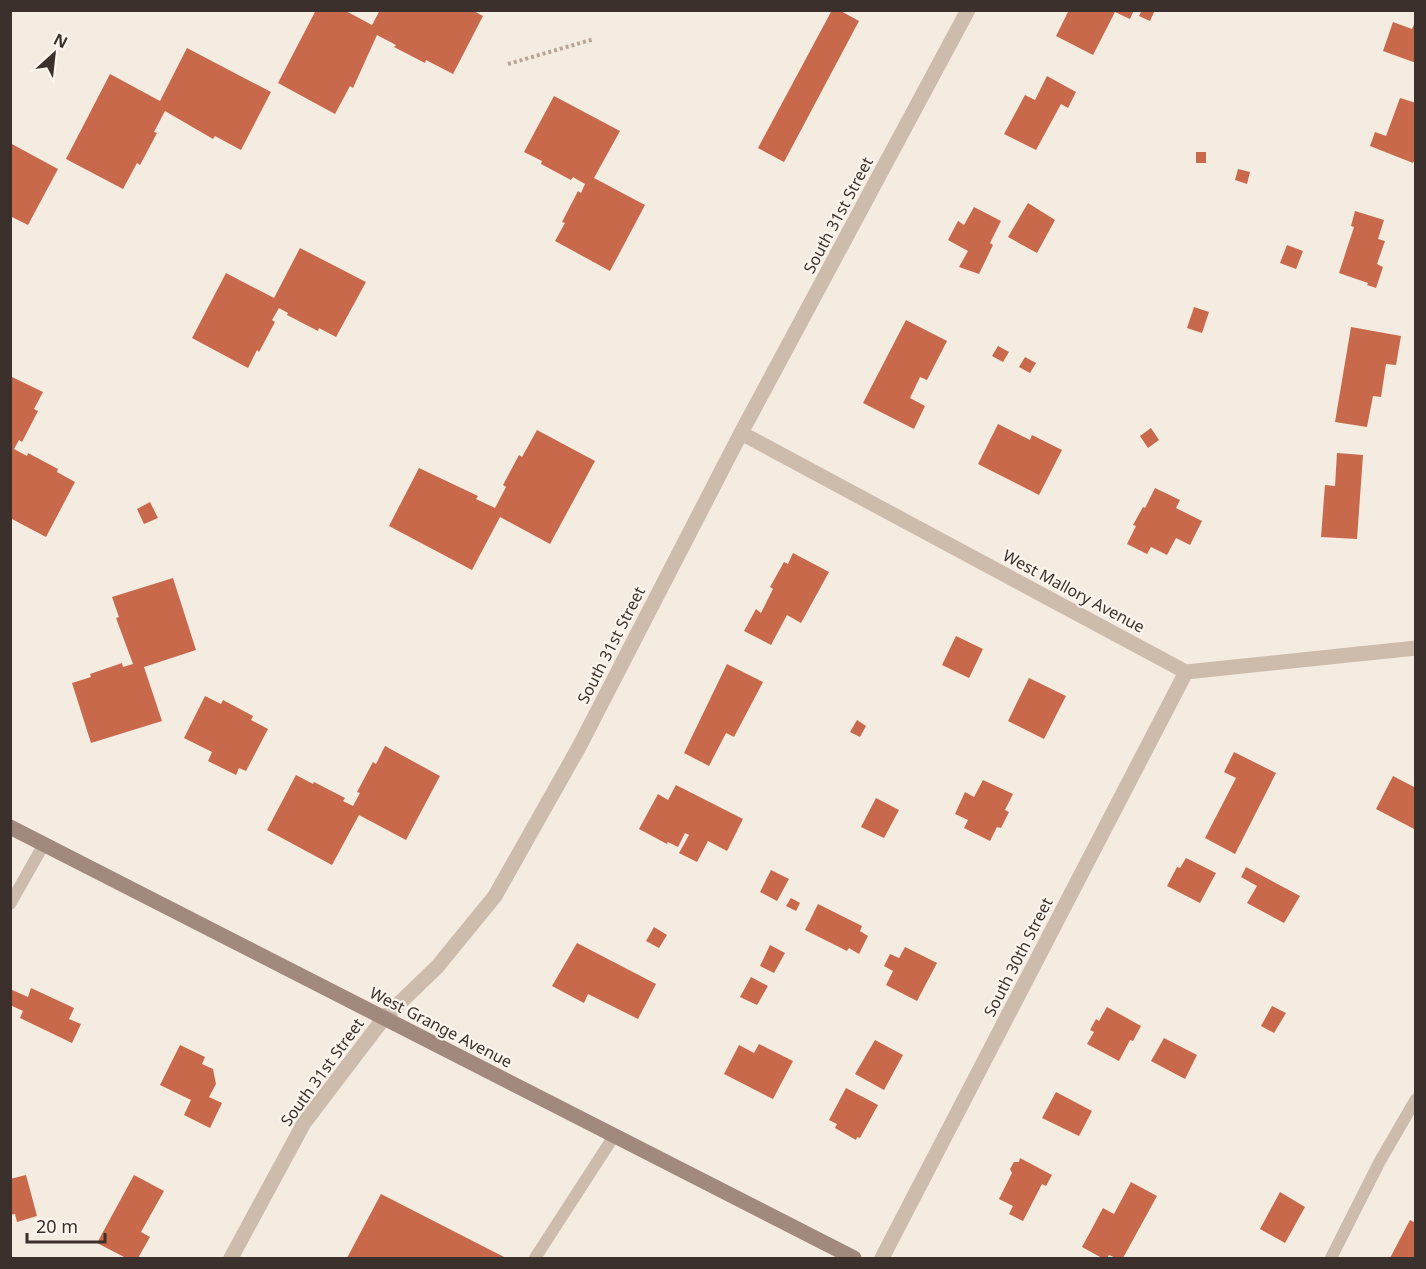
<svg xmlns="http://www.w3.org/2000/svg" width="1426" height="1269" viewBox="0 0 1426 1269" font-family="'Noto Sans',sans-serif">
	<rect width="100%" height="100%" fill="#f4ebe1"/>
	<path fill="#c8694b" d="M 316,10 L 344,10 L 372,25 L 380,10 L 472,10 L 483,16 L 453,74 L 426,60 L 425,63 L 394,47 L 396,45 L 377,35 L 353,88 L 350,86 L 335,114 L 278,83 Z
		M 832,10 L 839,10 L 859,21 L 784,162 L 758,148 Z
		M 1069,10 L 1073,11 L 1134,10 L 1130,19 L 1115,12 L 1093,55 L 1056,36 Z
		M 1142,10 L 1155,10 L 1150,21 L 1139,16 Z
		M 1416,20 L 1416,63 L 1383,51 L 1393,22 L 1412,29 Z
		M 187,48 L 271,92 L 241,150 L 215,136 L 213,139 L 165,111 L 154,132 L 157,133 L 140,165 L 137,163 L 123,189 L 66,159 L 110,74 L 160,101 Z
		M 1047,76 L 1076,92 L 1068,108 L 1061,104 L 1036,150 L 1004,134 L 1025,95 L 1035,100 Z
		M 554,96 L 620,131 L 594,178 L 645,205 L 610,271 L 555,241 L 565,223 L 562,222 L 578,191 L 581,193 L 585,184 L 573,177 L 571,180 L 541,164 L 542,161 L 524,152 Z
		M 1400,98 L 1416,103 L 1416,157 L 1413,163 L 1370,146 L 1375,132 L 1386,136 Z
		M 10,143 L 58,169 L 28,225 L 10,216 Z
		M 1196,152 L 1206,152 L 1206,163 L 1196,163 Z
		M 1238,169 L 1250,172 L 1247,184 L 1235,180 Z
		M 1028,203 L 1055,220 L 1037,253 L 1008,237 Z
		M 974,207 L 1001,221 L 990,243 L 993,245 L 979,274 L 959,267 L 968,251 L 948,240 L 958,221 L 964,225 Z
		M 1355,211 L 1384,220 L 1378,239 L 1385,241 L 1377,264 L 1383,267 L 1376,288 L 1367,285 L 1368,283 L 1339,273 L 1354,227 L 1351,226 Z
		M 1287,245 L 1303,251 L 1296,269 L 1280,263 Z
		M 300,248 L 366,282 L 336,337 L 319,328 L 318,331 L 287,315 L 288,313 L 279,308 L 272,320 L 275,322 L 259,352 L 257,350 L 248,368 L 192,338 L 226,273 L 274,298 Z
		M 1194,307 L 1209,312 L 1202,333 L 1187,328 Z
		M 906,320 L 947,341 L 927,380 L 920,377 L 910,398 L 925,406 L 914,429 L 863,403 Z
		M 1351,327 L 1401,336 L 1396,365 L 1386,364 L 1381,397 L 1373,396 L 1367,427 L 1335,422 Z
		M 998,346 L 1009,352 L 1003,362 L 992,356 Z
		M 1025,357 L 1036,363 L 1030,373 L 1019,367 Z
		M 10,376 L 43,392 L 34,409 L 38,411 L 22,442 L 19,440 L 14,449 L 27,456 L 28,453 L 58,469 L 57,472 L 75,482 L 46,537 L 10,518 Z
		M 998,424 L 1030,440 L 1032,435 L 1062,450 L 1039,495 L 978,464 Z
		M 1151,428 L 1159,440 L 1148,448 L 1140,436 Z
		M 537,430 L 595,461 L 550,544 L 500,517 L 472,570 L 389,526 L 419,468 L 478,496 L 476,499 L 495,508 L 506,487 L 503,485 L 519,455 L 522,457 Z
		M 1337,453 L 1363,455 L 1357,539 L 1321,537 L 1325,485 L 1335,486 Z
		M 1155,488 L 1180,500 L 1176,508 L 1202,521 L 1190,545 L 1176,538 L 1167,555 L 1151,547 L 1147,554 L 1127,544 L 1136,526 L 1133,525 L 1143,507 L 1145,508 Z
		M 150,502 L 158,518 L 144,524 L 137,509 Z
		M 793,553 L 829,572 L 801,623 L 787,615 L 771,645 L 744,631 L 756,609 L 761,613 L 773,589 L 770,587 L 784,562 L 788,564 Z
		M 173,578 L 196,650 L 144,667 L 162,721 L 91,743 L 72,683 L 91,677 L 90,674 L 122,663 L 123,667 L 133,664 L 116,618 L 119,617 L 112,597 Z
		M 956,636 L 983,649 L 969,678 L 942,665 Z
		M 727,664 L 763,682 L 734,737 L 726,733 L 709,766 L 684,753 Z
		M 1029,678 L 1066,696 L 1044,739 L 1008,721 Z
		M 205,696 L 221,704 L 223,700 L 253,716 L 251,720 L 268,729 L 246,771 L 239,768 L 236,775 L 208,761 L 212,752 L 184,738 Z
		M 857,720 L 866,726 L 860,737 L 850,732 Z
		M 385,746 L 440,776 L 406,840 L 359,815 L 332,865 L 267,830 L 296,775 L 313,784 L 314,782 L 345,798 L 343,801 L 353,806 L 360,793 L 357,792 L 373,762 L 376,764 Z
		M 1234,752 L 1276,773 L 1235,854 L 1205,838 L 1236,778 L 1224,772 Z
		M 1393,776 L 1416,788 L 1416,830 L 1376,809 Z
		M 983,780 L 1013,794 L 1005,810 L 1009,812 L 1001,828 L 997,827 L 990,841 L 964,828 L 968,820 L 955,814 L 965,792 L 974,797 Z
		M 676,785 L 743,819 L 727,851 L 708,841 L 697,862 L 679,853 L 689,835 L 685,833 L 678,847 L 668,842 L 667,844 L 639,829 L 658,794 L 668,800 Z
		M 876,798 L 899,810 L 884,838 L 861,827 Z
		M 1186,858 L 1216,873 L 1200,903 L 1167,886 L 1177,867 L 1180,868 Z
		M 1246,867 L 1300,896 L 1284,923 L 1247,903 L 1257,886 L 1241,877 Z
		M 771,870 L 789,879 L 777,901 L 760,892 Z
		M 791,898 L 800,903 L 796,911 L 786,906 Z
		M 818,904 L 862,926 L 860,931 L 868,936 L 859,954 L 849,948 L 847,951 L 805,930 Z
		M 654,927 L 667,935 L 659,948 L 646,941 Z
		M 577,943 L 656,984 L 638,1019 L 588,994 L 584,1003 L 552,986 Z
		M 770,945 L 785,953 L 774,973 L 760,966 Z
		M 905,947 L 937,963 L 917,1001 L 886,985 L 893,971 L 884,966 L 890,954 L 899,958 Z
		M 751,977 L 768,986 L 757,1005 L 740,997 Z
		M 31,988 L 74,1008 L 69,1019 L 81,1024 L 72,1043 L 20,1018 L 23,1011 L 10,1005 L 10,989 L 28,997 Z
		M 1272,1006 L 1286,1013 L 1274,1033 L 1261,1026 Z
		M 1107,1007 L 1141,1026 L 1133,1041 L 1130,1040 L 1119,1061 L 1087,1044 L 1094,1032 L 1090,1030 L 1096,1019 L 1099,1021 Z
		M 1164,1038 L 1197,1055 L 1185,1079 L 1151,1061 Z
		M 875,1040 L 903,1055 L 884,1090 L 855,1074 Z
		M 759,1044 L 793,1061 L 773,1099 L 724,1074 L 739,1045 L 754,1053 Z
		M 180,1045 L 205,1057 L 202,1064 L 213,1069 L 216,1084 L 209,1097 L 222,1103 L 210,1128 L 184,1115 L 191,1100 L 160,1085 Z
		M 846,1088 L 878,1105 L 860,1138 L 857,1137 L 856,1140 L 835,1128 L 837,1124 L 829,1120 Z
		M 1056,1092 L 1092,1111 L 1079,1136 L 1042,1118 Z
		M 1020,1158 L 1052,1175 L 1046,1186 L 1042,1184 L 1023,1221 L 1009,1214 L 1013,1206 L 999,1199 L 1012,1173 L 1010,1169 L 1014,1162 L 1019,1162 Z
		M 26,1175 L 37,1216 L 17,1222 L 15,1214 L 10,1215 L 10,1179 Z
		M 134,1175 L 164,1191 L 141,1232 L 150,1237 L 138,1258 L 126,1258 L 97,1243 Z
		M 1131,1182 L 1157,1196 L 1123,1258 L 1116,1258 L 1109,1255 L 1107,1258 L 1102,1258 L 1082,1247 L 1103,1208 L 1114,1214 Z
		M 1280,1192 L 1305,1207 L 1285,1243 L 1260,1229 Z
		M 381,1194 L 506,1258 L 347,1258 Z
		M 1410,1220 L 1416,1223 L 1416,1258 L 1390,1258 Z"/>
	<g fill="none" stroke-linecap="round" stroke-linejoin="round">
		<path stroke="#b9a596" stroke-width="4" stroke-dasharray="3 3" stroke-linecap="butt" d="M 508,64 L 594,39"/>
		<path stroke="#cdbbac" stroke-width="12" d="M 10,904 L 44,844
			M 535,1258 L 614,1136
			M 1331,1258 L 1380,1161 L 1416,1099"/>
		<path stroke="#cdbbac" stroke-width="15" d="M 741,433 L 1186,672 L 1416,648
			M 231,1258 L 304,1123 L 384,1018 L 437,967 L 495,896 L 579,747 L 741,433 L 968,10
			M 882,1258 L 1186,672"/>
		<path stroke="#a18a7d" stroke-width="15" d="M 10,827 L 854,1258"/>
	</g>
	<g text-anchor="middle" stroke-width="4.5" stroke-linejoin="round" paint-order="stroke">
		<g font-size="16" fill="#3b302b" stroke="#fbf5ee">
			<text transform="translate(838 215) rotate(-62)" y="6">South 31st Street</text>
			<text transform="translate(1074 591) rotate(28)" y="6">West Mallory Avenue</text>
			<text transform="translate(611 645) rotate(-63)" y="6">South 31st Street</text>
			<text transform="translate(1018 957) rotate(-63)" y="6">South 30th Street</text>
			<text transform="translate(441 1027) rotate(27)" y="6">West Grange Avenue</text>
			<text transform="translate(322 1072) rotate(-54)" y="6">South 31st Street</text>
		</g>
	</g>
	<rect width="1426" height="1269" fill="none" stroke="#3b302b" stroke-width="24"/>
	<g transform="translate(54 54) rotate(27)" stroke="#fbf5ee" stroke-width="4.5" paint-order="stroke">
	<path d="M0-4.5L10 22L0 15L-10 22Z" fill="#3b302b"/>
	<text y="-9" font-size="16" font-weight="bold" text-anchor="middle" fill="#3b302b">N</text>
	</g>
	<path d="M27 1233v9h78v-9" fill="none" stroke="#3b302b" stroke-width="3"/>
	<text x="36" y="1233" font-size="18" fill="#3b302b" stroke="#fbf5ee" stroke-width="4.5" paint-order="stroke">20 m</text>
</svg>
